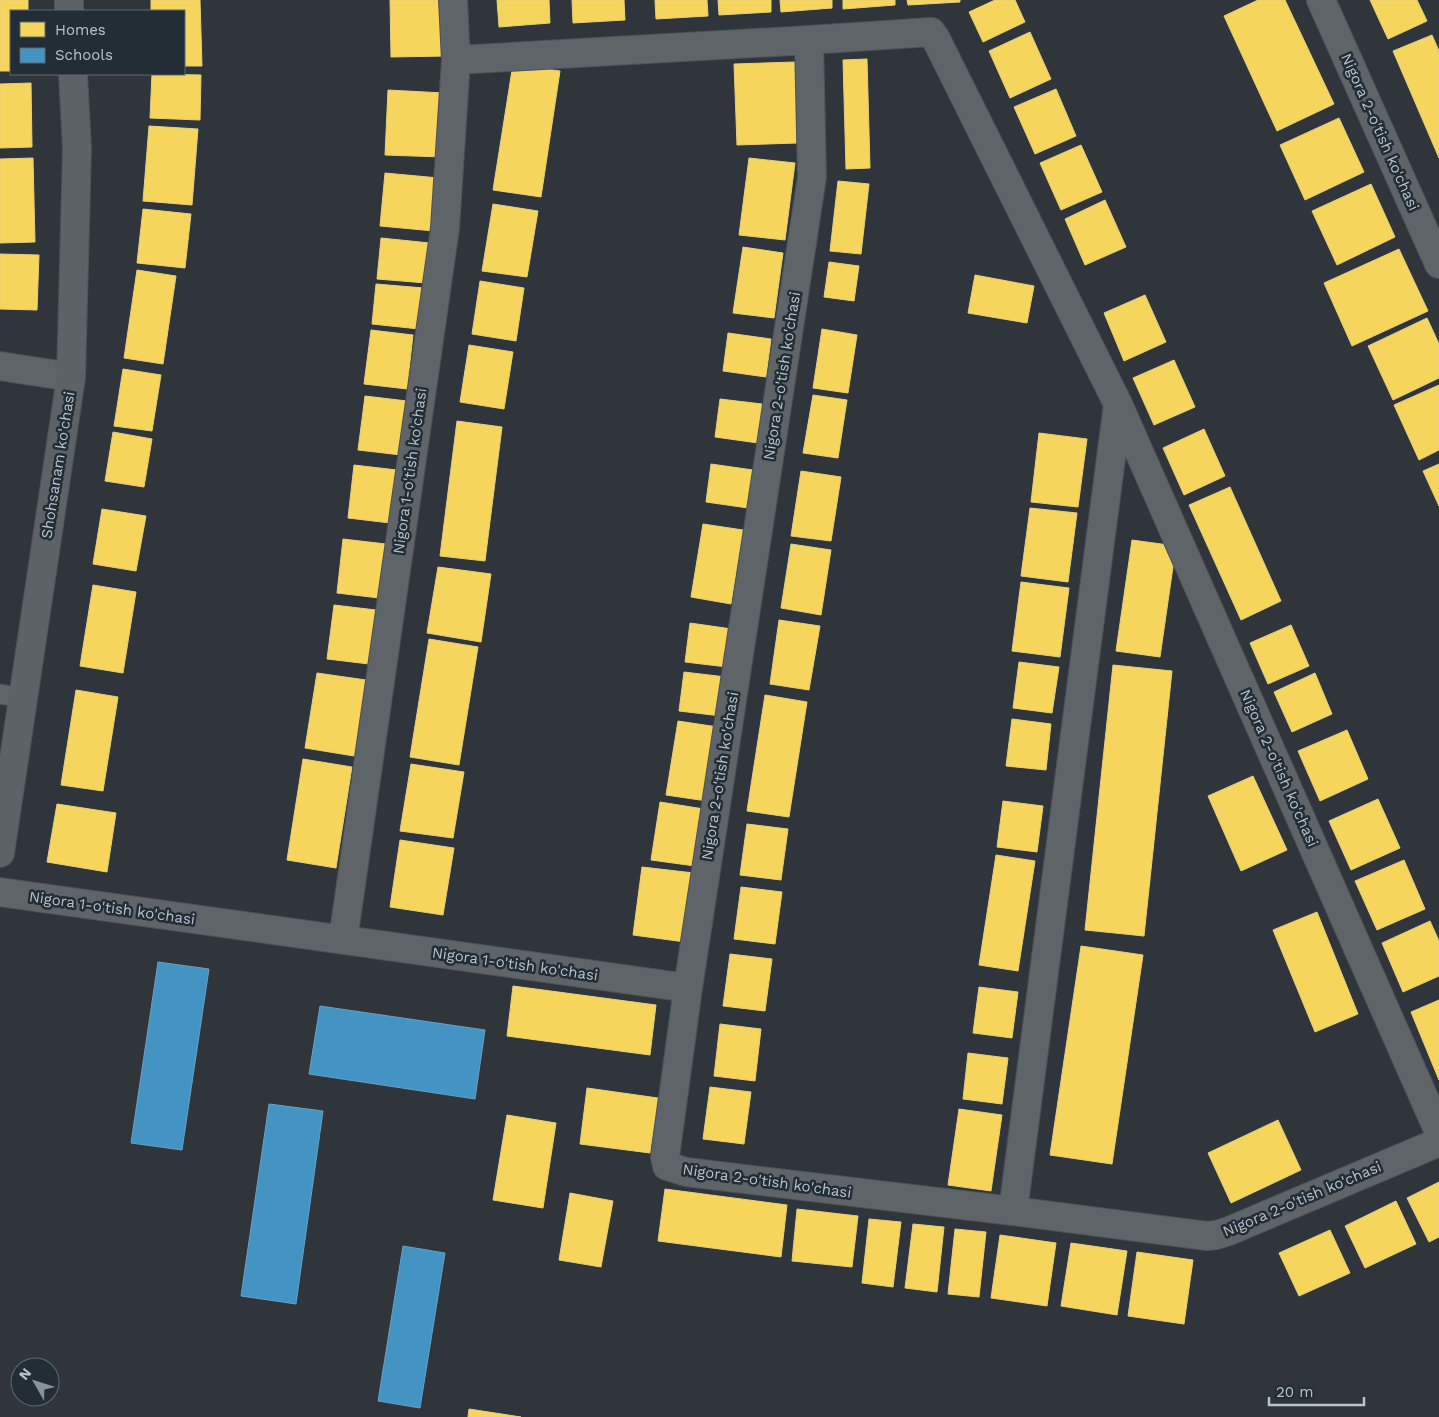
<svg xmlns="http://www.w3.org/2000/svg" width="1439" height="1417" viewBox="0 0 1439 1417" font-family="'Work Sans',sans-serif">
	<rect width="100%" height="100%" fill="#2f353b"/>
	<path fill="#f6d55c" stroke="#e4d07d" d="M 0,0 L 28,0 L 28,11 L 11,11 L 11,71 L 0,71 Z
		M 151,0 L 200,0 L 202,66 L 184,66 L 184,11 L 151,11 Z
		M 390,0 L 446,0 L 447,56 L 391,57 Z
		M 497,0 L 549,0 L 550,23 L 499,27 Z
		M 572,0 L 624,0 L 625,20 L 573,23 Z
		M 655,0 L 707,0 L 708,16 L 656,19 Z
		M 718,0 L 771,0 L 771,12 L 719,15 Z
		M 780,0 L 832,0 L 832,8 L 781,12 Z
		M 843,0 L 895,0 L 895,5 L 843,9 Z
		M 907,0 L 960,0 L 960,2 L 908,5 Z
		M 995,0 L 1015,0 L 1025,22 L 983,42 L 969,12 Z
		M 1258,0 L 1285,0 L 1334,104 L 1277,131 L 1224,16 Z
		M 1370,0 L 1417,0 L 1427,21 L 1388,39 Z
		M 1030,32 L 1051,79 L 1010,98 L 989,51 Z
		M 1432,35 L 1439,51 L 1439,158 L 1393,51 Z
		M 867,59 L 870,168 L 846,169 L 843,60 Z
		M 795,62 L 797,143 L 737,145 L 734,64 Z
		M 513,64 L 560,71 L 541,197 L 493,190 Z
		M 152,74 L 201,75 L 200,120 L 150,118 Z
		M 31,83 L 32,147 L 0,148 L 0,84 Z
		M 1056,89 L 1076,136 L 1035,154 L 1014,107 Z
		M 388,90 L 444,93 L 442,157 L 385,155 Z
		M 1339,118 L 1364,172 L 1305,200 L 1280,145 Z
		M 149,126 L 198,129 L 192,205 L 143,201 Z
		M 1081,145 L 1102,192 L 1061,210 L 1040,163 Z
		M 33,158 L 35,242 L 0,243 L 0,159 Z
		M 749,158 L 795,163 L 785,240 L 739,235 Z
		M 385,173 L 439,178 L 434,231 L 380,226 Z
		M 838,181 L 869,184 L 861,254 L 830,251 Z
		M 1371,184 L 1395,237 L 1337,265 L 1312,211 Z
		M 1105,200 L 1126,247 L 1085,265 L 1065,219 Z
		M 493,204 L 538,211 L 527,277 L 482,271 Z
		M 143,209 L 191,214 L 185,268 L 137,263 Z
		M 381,238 L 430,243 L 426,283 L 377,279 Z
		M 743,247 L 783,253 L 774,318 L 733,313 Z
		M 1399,249 L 1428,311 L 1352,346 L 1324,283 Z
		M 0,254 L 39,255 L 37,310 L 0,309 Z
		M 829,262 L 859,266 L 854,301 L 824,297 Z
		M 137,270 L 176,276 L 163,364 L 124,358 Z
		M 975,275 L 1034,286 L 1027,323 L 968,313 Z
		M 480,281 L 524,288 L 516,341 L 472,334 Z
		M 376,284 L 424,288 L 419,329 L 372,324 Z
		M 1145,295 L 1166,342 L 1124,361 L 1104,313 Z
		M 1427,318 L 1439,344 L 1439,378 L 1393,400 L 1368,346 Z
		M 822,329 L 857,335 L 848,393 L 813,388 Z
		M 371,330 L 413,335 L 407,389 L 364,384 Z
		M 728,333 L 771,339 L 766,377 L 723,371 Z
		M 469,345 L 513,352 L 504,409 L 460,402 Z
		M 1174,360 L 1195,407 L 1154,425 L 1133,378 Z
		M 123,369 L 161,375 L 152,431 L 114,426 Z
		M 1439,385 L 1439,450 L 1419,460 L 1394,405 Z
		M 813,395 L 847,400 L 838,458 L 803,453 Z
		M 365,396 L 407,401 L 401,455 L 358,450 Z
		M 720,399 L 762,404 L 758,443 L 715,437 Z
		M 457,421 L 502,427 L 485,561 L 440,556 Z
		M 1204,429 L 1225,476 L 1184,495 L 1163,448 Z
		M 113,432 L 152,439 L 144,487 L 105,481 Z
		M 1039,433 L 1087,439 L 1078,507 L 1031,502 Z
		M 711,464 L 753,470 L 748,508 L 706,502 Z
		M 1439,464 L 1439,506 L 1423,471 Z
		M 354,465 L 397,470 L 390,523 L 348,518 Z
		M 801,471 L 841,477 L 831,541 L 791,536 Z
		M 1230,487 L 1281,601 L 1241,620 L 1189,505 Z
		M 1030,508 L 1077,513 L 1068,582 L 1021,576 Z
		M 102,509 L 146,516 L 136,571 L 93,564 Z
		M 703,524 L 743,530 L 731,604 L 691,597 Z
		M 343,539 L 386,544 L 379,598 L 337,593 Z
		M 1132,540 L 1176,546 L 1160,657 L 1116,651 Z
		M 791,544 L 831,550 L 821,615 L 781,608 Z
		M 438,567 L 491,574 L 481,642 L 427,633 Z
		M 1021,582 L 1069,588 L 1060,657 L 1012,651 Z
		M 93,585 L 136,592 L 123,673 L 80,666 Z
		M 334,605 L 376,610 L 369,664 L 327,659 Z
		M 779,620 L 820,626 L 809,690 L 770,684 Z
		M 690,623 L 732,629 L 727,667 L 685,662 Z
		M 1291,625 L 1309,666 L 1268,684 L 1250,643 Z
		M 429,639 L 478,647 L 459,765 L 410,757 Z
		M 1019,662 L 1059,667 L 1052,713 L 1013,708 Z
		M 1113,665 L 1172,671 L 1144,936 L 1085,930 Z
		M 684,672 L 726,677 L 721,716 L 679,711 Z
		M 317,673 L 366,680 L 354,756 L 305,748 Z
		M 1315,673 L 1332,714 L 1292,732 L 1274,692 Z
		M 76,690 L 118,697 L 103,791 L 61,785 Z
		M 765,695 L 807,702 L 789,817 L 747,811 Z
		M 1012,719 L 1051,724 L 1046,770 L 1006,766 Z
		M 678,721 L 718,727 L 707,801 L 666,795 Z
		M 1347,730 L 1368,779 L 1320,801 L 1298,751 Z
		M 303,759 L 352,767 L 336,868 L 287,860 Z
		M 411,764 L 464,772 L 453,838 L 400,831 Z
		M 1253,776 L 1287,850 L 1241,871 L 1208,796 Z
		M 1378,799 L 1400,848 L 1351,870 L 1329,821 Z
		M 1003,801 L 1043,806 L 1037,852 L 997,847 Z
		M 660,802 L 704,809 L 695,866 L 651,860 Z
		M 57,804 L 116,813 L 107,872 L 47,862 Z
		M 747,824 L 788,829 L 781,880 L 740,875 Z
		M 400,840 L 454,848 L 443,915 L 390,907 Z
		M 996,855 L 1035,861 L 1018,971 L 979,965 Z
		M 1404,860 L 1425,909 L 1377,930 L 1355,881 Z
		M 642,867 L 694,873 L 685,942 L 633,935 Z
		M 741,887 L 782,892 L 775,944 L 734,939 Z
		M 1317,912 L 1358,1014 L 1315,1032 L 1273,930 Z
		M 1430,921 L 1439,941 L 1439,976 L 1403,992 L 1382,943 Z
		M 1081,946 L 1143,955 L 1112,1164 L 1050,1155 Z
		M 730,954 L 772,959 L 765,1011 L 723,1006 Z
		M 513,986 L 656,1005 L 650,1055 L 507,1036 Z
		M 979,987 L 1018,992 L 1012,1038 L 973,1033 Z
		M 1439,1000 L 1439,1080 L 1411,1012 Z
		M 720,1024 L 761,1029 L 755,1081 L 714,1076 Z
		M 968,1053 L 1008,1058 L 1002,1104 L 963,1099 Z
		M 710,1087 L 751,1092 L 744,1144 L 703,1139 Z
		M 587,1088 L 658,1098 L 650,1153 L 580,1144 Z
		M 959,1109 L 1002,1115 L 991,1191 L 948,1185 Z
		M 507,1115 L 556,1123 L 543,1208 L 493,1200 Z
		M 1278,1120 L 1301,1170 L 1231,1203 L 1208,1153 Z
		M 1439,1182 L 1439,1237 L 1429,1242 L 1407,1198 Z
		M 665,1189 L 787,1205 L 781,1257 L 658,1241 Z
		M 570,1193 L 613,1201 L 601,1267 L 559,1260 Z
		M 1396,1201 L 1416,1244 L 1365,1268 L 1345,1226 Z
		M 797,1209 L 858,1216 L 852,1267 L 792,1261 Z
		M 869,1219 L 901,1222 L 893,1287 L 862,1283 Z
		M 913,1224 L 944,1227 L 937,1292 L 905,1288 Z
		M 955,1229 L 986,1232 L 979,1297 L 948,1294 Z
		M 1330,1230 L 1350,1273 L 1299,1296 L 1279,1253 Z
		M 1000,1235 L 1056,1243 L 1047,1306 L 991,1298 Z
		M 1071,1243 L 1127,1251 L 1117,1315 L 1061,1306 Z
		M 1137,1252 L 1193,1260 L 1184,1324 L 1128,1316 Z
		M 469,1409 L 521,1417 L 468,1417 Z"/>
	<path fill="#4393c3" stroke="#67a1c5" d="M 158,962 L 209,969 L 182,1150 L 131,1143 Z
		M 320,1006 L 485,1030 L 475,1099 L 309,1074 Z
		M 269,1104 L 323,1111 L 296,1304 L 241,1296 Z
		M 403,1246 L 445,1253 L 420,1408 L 378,1401 Z"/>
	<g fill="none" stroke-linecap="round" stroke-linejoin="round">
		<g stroke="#4c5156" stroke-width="21">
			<path id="lane" d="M 0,694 L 23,698"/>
		</g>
		<g stroke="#4c5156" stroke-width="30">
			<path id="street" d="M 1321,0 L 1439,264
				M 809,40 L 812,177 L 688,988 L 665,1157 L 667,1166 L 686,1172 L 1013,1211 L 1207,1236 L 1216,1235 L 1229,1231 L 1439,1142
				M 456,60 L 809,40 L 931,32 L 936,39 L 1118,404 L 1439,1132
				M 0,366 L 71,377
				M 0,892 L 688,988
				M 343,940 L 445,228 L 456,60 L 453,0
				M 1013,1211 L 1118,404"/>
		</g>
		<g stroke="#4c5156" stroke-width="30">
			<path id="secondary" d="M 69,0 L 69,11
				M 0,853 L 71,377 L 77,149 L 73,74"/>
		</g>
		<use href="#lane" stroke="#5f6469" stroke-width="19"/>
		<use href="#street" stroke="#5f6469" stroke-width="28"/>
		<use href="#secondary" stroke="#5d6267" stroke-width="28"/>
	</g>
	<g text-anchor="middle" stroke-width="5" stroke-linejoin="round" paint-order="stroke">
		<g font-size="15" fill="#bac3cb" stroke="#222d36">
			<text transform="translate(1380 132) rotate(66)" y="5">Nigora 2-o'tish ko'chasi</text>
			<text transform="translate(782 376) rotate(-81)" y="5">Nigora 2-o'tish ko'chasi</text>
			<text transform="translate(58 465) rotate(-81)" y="5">Shohsanam ko'chasi</text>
			<text transform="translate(410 471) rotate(-82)" y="5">Nigora 1-o'tish ko'chasi</text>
			<text transform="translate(1279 768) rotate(66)" y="5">Nigora 2-o'tish ko'chasi</text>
			<text transform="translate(720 776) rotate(-81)" y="5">Nigora 2-o'tish ko'chasi</text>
			<text transform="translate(112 908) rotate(8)" y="5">Nigora 1-o'tish ko'chasi</text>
			<text transform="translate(515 964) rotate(8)" y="5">Nigora 1-o'tish ko'chasi</text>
			<text transform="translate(767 1181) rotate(8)" y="5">Nigora 2-o'tish ko'chasi</text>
			<text transform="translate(1302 1199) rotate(-23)" y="5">Nigora 2-o'tish ko'chasi</text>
		</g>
	</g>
	<rect x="10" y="10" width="175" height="65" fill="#222d36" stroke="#5f6972"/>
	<rect x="20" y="22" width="25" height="15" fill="#f6d55c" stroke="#5f6972"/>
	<text x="55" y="35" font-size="15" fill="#bac3cb">Homes</text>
	<rect x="20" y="48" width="25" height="15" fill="#4393c3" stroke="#5f6972"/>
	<text x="55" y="60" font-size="15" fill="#bac3cb">Schools</text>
	<g transform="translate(35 1382) rotate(309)"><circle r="24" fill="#222d36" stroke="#5f6972"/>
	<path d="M0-4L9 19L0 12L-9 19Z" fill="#899199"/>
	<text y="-8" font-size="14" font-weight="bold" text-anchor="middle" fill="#bac3cb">N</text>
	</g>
	<path d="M1269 1397v8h95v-8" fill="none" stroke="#bac3cb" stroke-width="2.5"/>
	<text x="1276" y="1397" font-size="15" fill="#bac3cb" stroke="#222d36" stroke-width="4" paint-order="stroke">20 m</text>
</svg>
